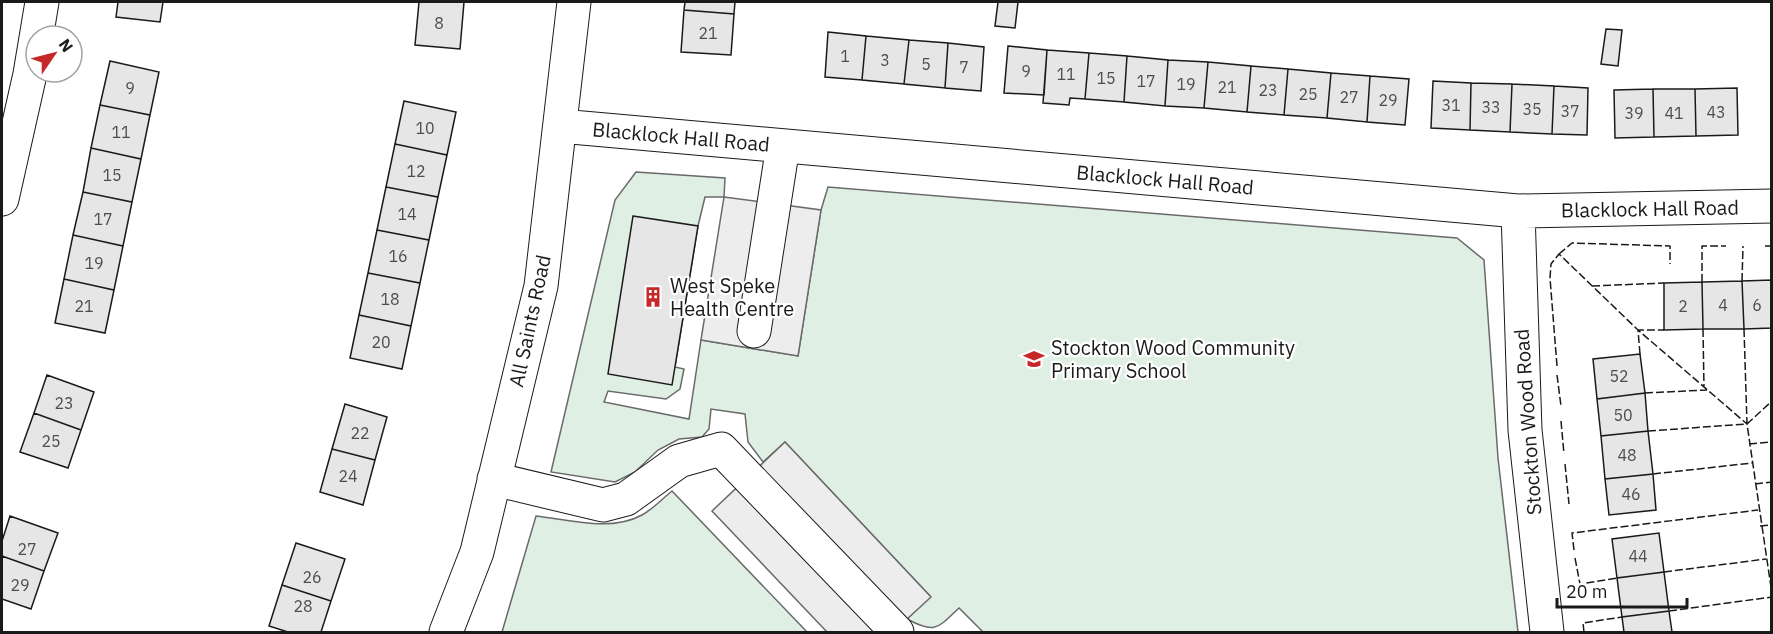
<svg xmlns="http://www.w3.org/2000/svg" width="1773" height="634" viewBox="0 0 1773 634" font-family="'IBM Plex Sans',sans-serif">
	<rect width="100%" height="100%" fill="#fff"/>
	<path fill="#e0efe3" stroke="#6a6a6a" stroke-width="1.5" d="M 636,172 L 725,178 L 724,197 L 705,197 L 698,226 L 675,367 L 684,369 L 680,389 L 666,399 L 608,391 L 604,402 L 689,419 L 701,340 L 798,356 L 821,210 L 828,187 L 1457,238 L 1484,260 L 1498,458 L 1518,632 L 983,632 L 959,608 C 937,629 935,634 907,619 L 930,596 L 785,442 L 763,462 L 748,442 L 745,414 L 711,409 L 709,429 L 702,437 L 679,439 L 658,450 L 635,472 L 615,482 L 551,472 L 615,200 Z
		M 672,491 L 807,632 L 502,632 L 536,516 C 570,520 611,532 642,515 C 653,509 662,499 672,491 Z"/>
	<path fill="#ededed" stroke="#6a6a6a" stroke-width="1.5" d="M 724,197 L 821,210 L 798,356 L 701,340 Z
		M 785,442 L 931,597 L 893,632 L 827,632 L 712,511 Z"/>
	<path fill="#e6e6e6" stroke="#1a1a1a" stroke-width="1.5" d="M 118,2 L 163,2 L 160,22 L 116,17 Z
		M 419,2 L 464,2 L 460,49 L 415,45 Z
		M 685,2 L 735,2 L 734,14 L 684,10 Z
		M 998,2 L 1018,2 L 1015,28 L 995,26 Z
		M 684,10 L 734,14 L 731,55 L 681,52 Z
		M 1606,29 L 1622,30 L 1618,66 L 1601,64 Z
		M 828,32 L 866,36 L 862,80 L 825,77 Z
		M 866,36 L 909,40 L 904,84 L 862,80 Z
		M 909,40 L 948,43 L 945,88 L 904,84 Z
		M 948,43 L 984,47 L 981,91 L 945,88 Z
		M 1008,46 L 1047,50 L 1044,95 L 1004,93 Z
		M 1047,50 L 1089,53 L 1085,99 L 1070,98 L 1069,105 L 1043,103 Z
		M 1089,53 L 1127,56 L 1124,102 L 1085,99 Z
		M 1127,56 L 1168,60 L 1165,106 L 1124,102 Z
		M 1168,60 L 1208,62 L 1204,108 L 1165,106 Z
		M 110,61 L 159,72 L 150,115 L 100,105 Z
		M 1208,62 L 1251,66 L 1247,112 L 1204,108 Z
		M 1251,66 L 1288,69 L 1284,115 L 1247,112 Z
		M 1288,69 L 1331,73 L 1327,118 L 1284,115 Z
		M 1331,73 L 1370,76 L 1367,122 L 1327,118 Z
		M 1370,76 L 1409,79 L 1405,125 L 1367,122 Z
		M 1433,81 L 1471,83 L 1470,130 L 1431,128 Z
		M 1471,83 L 1512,84 L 1510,132 L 1470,130 Z
		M 1512,84 L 1554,86 L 1552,134 L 1510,132 Z
		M 1554,86 L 1588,88 L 1587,135 L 1552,134 Z
		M 1737,88 L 1738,135 L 1696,136 L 1695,89 Z
		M 1653,89 L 1654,137 L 1615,138 L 1614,90 Z
		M 1653,89 L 1695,89 L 1696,136 L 1654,137 Z
		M 404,101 L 456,112 L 447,155 L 395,144 Z
		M 100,105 L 150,115 L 141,159 L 91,148 Z
		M 395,144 L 447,155 L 438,197 L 386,187 Z
		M 91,148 L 141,159 L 132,202 L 83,192 Z
		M 386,187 L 438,197 L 429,240 L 377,230 Z
		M 83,192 L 132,202 L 123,246 L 73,235 Z
		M 633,216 L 698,226 L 672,385 L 608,374 Z
		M 377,230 L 429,240 L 420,283 L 368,273 Z
		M 73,235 L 123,246 L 114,290 L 64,279 Z
		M 368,273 L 420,283 L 411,326 L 359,315 Z
		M 64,279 L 114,290 L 105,333 L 55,323 Z
		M 1772,280 L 1772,328 L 1744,329 L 1742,281 Z
		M 1742,281 L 1744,329 L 1703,329 L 1702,282 Z
		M 1702,282 L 1703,329 L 1664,330 L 1664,283 Z
		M 359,315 L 411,326 L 402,369 L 350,358 Z
		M 1640,354 L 1645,393 L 1597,399 L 1593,359 Z
		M 47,375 L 94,392 L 81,430 L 34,413 Z
		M 1645,393 L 1648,431 L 1601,436 L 1597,399 Z
		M 345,404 L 387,417 L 375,460 L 332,449 Z
		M 34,413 L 81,430 L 68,468 L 20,452 Z
		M 1648,431 L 1653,474 L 1605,479 L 1601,436 Z
		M 332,449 L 375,460 L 363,505 L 320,492 Z
		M 1653,474 L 1656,510 L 1609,515 L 1605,479 Z
		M 10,516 L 58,533 L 44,571 L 2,556 L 2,541 Z
		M 1659,533 L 1664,572 L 1617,578 L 1612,539 Z
		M 296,543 L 345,559 L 331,601 L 282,585 Z
		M 2,556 L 44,571 L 31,609 L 2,599 Z
		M 1664,572 L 1669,611 L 1622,617 L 1617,578 Z
		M 282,585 L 331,601 L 321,632 L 288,632 L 269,626 Z
		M 1669,611 L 1672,632 L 1624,632 L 1622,617 Z"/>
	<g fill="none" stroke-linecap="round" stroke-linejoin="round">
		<g stroke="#1a1a1a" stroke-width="35">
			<path id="minor" d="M 560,126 L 1518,211 L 1772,206
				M 2,199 L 30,74 L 42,2
				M 1518,211 L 1525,430 L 1547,632
				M 754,331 L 783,146
				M 494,479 L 603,505 L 626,499 L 679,461 L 721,449 L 897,632
				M 446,632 L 477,552 L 541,286 L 574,2"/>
		</g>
		<use href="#minor" stroke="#fff" stroke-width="33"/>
		<path stroke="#1a1a1a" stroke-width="1.5" stroke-dasharray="8 3" stroke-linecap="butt" d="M 1765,246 L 1772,246
			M 1559,254 L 1572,243 L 1670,246 L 1670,264
			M 1742,281 L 1743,246
			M 1702,282 L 1702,246 L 1726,246
			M 1592,286 L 1664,283
			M 1703,329 L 1704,388
			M 1744,329 L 1747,424 L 1772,594
			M 1640,354 L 1638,330 L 1664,330
			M 1557,366 L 1550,278 L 1551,264 L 1559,254 L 1638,330 L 1747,424
			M 1557,375 L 1561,406
			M 1645,393 L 1707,390
			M 1561,421 L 1564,454
			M 1648,431 L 1747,424 L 1772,401
			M 1749,444 L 1772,442
			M 1565,464 L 1569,504
			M 1653,474 L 1752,463
			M 1755,484 L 1772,482
			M 1760,526 L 1772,525
			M 1574,550 L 1572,533 L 1758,510
			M 1575,558 L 1580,584 L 1617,578
			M 1664,572 L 1766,559
			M 1669,611 L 1772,597
			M 1584,632 L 1583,623 L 1622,617"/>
	</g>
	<defs>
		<g id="building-bare" transform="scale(1.62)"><path d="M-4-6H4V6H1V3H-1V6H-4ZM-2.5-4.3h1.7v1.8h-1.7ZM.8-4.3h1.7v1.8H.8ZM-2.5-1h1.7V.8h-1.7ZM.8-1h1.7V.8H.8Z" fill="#c62828" stroke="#fff" stroke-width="2.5" paint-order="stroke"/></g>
		<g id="school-bare" transform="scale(1.62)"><path d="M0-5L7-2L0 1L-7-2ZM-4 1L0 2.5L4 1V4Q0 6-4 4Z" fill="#c62828" stroke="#fff" stroke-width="2.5" paint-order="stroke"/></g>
	</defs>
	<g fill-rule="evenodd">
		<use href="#building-bare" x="653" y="297"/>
		<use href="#school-bare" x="1034" y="359"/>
	</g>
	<g text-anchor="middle" stroke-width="4.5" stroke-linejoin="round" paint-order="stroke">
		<g font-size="16" fill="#4d4d4d">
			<text x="439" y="29">8</text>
			<text x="708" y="39">21</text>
			<text x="845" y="62">1</text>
			<text x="885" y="66">3</text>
			<text x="926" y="70">5</text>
			<text x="964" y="73">7</text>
			<text x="1026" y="77">9</text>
			<text x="1066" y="80">11</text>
			<text x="1106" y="84">15</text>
			<text x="1146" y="87">17</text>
			<text x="1186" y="90">19</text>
			<text x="1227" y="93">21</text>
			<text x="130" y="94">9</text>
			<text x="1268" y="96">23</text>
			<text x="1308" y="100">25</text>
			<text x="1349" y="103">27</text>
			<text x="1388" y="106">29</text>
			<text x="1451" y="111">31</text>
			<text x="1491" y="113">33</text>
			<text x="1532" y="115">35</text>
			<text x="1570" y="117">37</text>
			<text x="1716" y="118">43</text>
			<text x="1634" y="119">39</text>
			<text x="1674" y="119">41</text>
			<text x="425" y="134">10</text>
			<text x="121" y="138">11</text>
			<text x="416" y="177">12</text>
			<text x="112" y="181">15</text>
			<text x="407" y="220">14</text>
			<text x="103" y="225">17</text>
			<text x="398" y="262">16</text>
			<text x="94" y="269">19</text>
			<text x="390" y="305">18</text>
			<text x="1723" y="311">4</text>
			<text x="1757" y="311">6</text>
			<text x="84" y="312">21</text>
			<text x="1683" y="312">2</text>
			<text x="381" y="348">20</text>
			<text x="1619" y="382">52</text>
			<text x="64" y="409">23</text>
			<text x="1623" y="421">50</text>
			<text x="360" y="439">22</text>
			<text x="51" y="447">25</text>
			<text x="1627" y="461">48</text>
			<text x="348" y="482">24</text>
			<text x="1631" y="500">46</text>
			<text x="27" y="555">27</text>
			<text x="1638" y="562">44</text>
			<text x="312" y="583">26</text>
			<text x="20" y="591">29</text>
			<text x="303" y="612">28</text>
		</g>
		<g font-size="20" fill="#1a1a1a" stroke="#fff">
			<text transform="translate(681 137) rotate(5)" y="7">Blacklock Hall Road</text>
			<text transform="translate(1165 180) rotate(5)" y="7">Blacklock Hall Road</text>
			<text transform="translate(1650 209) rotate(-1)" y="7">Blacklock Hall Road</text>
			<text transform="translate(530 321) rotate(-78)" y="7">All Saints Road</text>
			<text transform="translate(1528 422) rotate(-94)" y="7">Stockton Wood Road</text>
		</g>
		<g font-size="20" fill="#1a1a1a" stroke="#fff" text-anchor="start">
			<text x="670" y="293">West Speke<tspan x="670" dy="23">Health Centre</tspan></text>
			<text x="1051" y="355">Stockton Wood Community<tspan x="1051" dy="23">Primary School</tspan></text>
		</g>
	</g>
	<rect width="1773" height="634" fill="none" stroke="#1a1a1a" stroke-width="6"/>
	<g transform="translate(54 54) rotate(55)"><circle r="28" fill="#ffffff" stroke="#a3a3a3" stroke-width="1.5"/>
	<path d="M0-4.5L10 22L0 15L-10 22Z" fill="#c62828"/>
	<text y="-9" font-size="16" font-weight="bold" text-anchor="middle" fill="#1a1a1a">N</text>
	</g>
	<path d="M1557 598v9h130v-9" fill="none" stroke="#1a1a1a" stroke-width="3"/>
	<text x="1566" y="598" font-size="18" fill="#1a1a1a" stroke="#ffffff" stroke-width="4.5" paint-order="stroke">20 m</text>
</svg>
